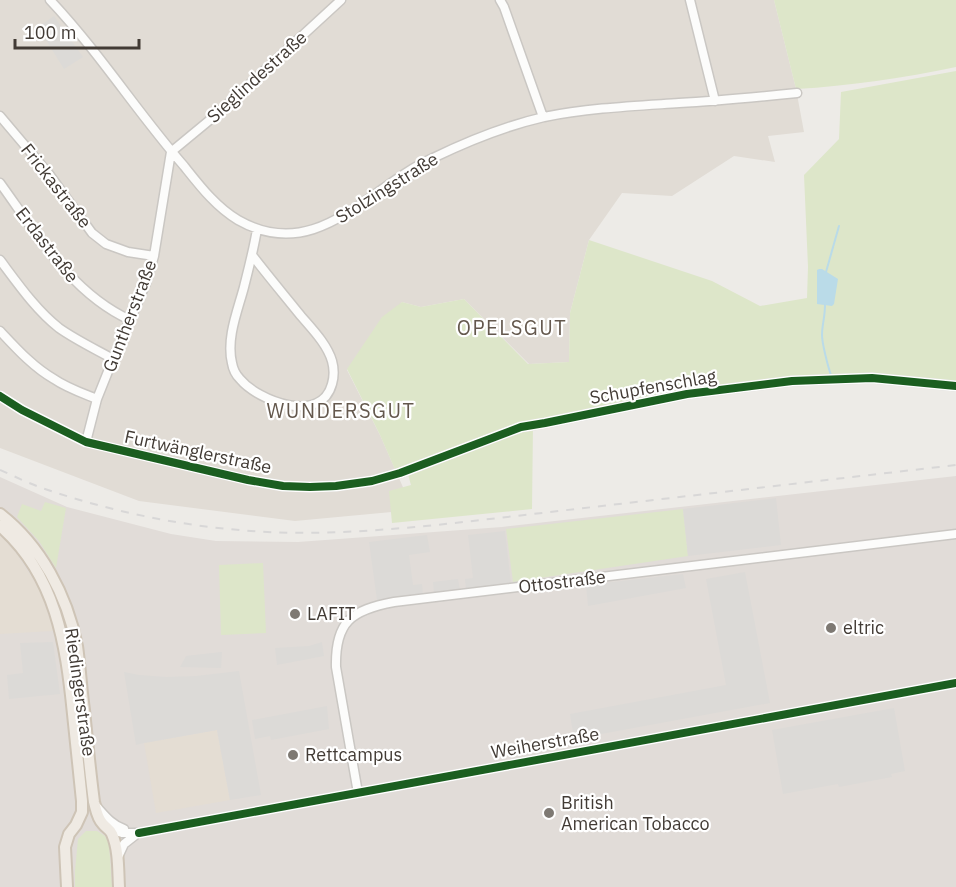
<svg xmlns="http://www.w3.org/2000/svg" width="956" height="887" viewBox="0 0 956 887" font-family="'IBM Plex Sans',sans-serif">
	<rect width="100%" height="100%" fill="#edebe7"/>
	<path fill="#e1dcd5" d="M 0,0 L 774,0 L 796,89 L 804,132 L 768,136 L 775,162 L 734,156 L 672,196 L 622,193 L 589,240 L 570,313 L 569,362 L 529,364 L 464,299 L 421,307 L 402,302 L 347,370 L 380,435 L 413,510 L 295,521 L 139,501 L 0,448 Z"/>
	<path fill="#e1dcd8" d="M 956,476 L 956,887 L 0,887 L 0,477 L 67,507 L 171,534 L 216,541 L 298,542 L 502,527 Z"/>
	<path fill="#e4ddd3" d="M 0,535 L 16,553 L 40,590 L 53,629 L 52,631 L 0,634 Z
		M 217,730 L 230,800 L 156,813 L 144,743 Z"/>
	<path fill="#dde6c9" d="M 774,0 L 956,0 L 956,67 C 903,78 850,86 796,89 Z
		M 956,71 L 956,386 L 872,378 L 687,394 L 533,425 L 532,509 L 392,523 L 389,491 L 411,485 L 407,471 L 397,474 L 380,435 L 347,369 L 382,317 L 402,302 L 421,307 L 464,299 L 528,364 L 569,362 L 570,313 L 589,240 L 712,281 L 760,306 L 807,298 L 808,267 L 804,175 L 839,139 L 841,92 Z
		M 45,502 L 66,508 L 56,568 L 39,541 L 17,517 L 22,504 L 41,511 Z
		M 683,509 L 688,556 L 513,582 L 506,529 Z
		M 263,563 L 266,633 L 221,635 L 219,565 Z
		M 86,831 L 97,831 L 105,836 L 109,844 L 112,887 L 75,887 L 75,871 L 78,839 Z"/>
	<path fill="#dcdad7" d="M 54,16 L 83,57 L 64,69 L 38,27 Z
		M 776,498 L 781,545 L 688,556 L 683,509 Z
		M 505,531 L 511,584 L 466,588 L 465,579 L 473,578 L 468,535 Z
		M 427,535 L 430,552 L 409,555 L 413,585 L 422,584 L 423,594 L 377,600 L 369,542 Z
		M 745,572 L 770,703 L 574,739 L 570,714 L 726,685 L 706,579 Z
		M 683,574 L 686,588 L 588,606 L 586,585 Z
		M 458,579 L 460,590 L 434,593 L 433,582 Z
		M 53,642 L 60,694 L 9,699 L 7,675 L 23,673 L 20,643 Z
		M 322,642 L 324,656 L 277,665 L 275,648 L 309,646 Z
		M 222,652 L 221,668 L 180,667 L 186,656 Z
		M 239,671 L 261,795 L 230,800 L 217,730 L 144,743 L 136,745 L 124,672 L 139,675 L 166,677 L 196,676 Z
		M 327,706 L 329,729 L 271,740 L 270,736 L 255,739 L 252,720 Z
		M 894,708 L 905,771 L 891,774 L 892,777 L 839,787 L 838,784 L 783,794 L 772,730 Z"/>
	<path fill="#badbe8" d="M 819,269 L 822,269 L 838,279 L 834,304 L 832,306 L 817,304 L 817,270 Z"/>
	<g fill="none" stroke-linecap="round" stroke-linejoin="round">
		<path stroke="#badbe8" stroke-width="2" d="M 826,272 L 839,226
			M 825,305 C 825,317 822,325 822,335 C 822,343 828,367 831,375 L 846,375"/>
		<g stroke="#cac7c3" stroke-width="11">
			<path id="minor" d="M 50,0 C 99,52 137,112 184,166 C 200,186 216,207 238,220 C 317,265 368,187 433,158 C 468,141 505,126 544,117 C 588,108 634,106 679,103 C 718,101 758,97 797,93
				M 500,0 L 504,7 L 543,117
				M 690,0 L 715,101
				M 0,116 L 49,174 L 92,233 L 106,244 L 128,252 L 154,256
				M 171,152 L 217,114 L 341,0
				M 0,183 C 37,234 71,293 130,320
				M 252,255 C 268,276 285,296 301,316 C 312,329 327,344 332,361 C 334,368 334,377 332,384 C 321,425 258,401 240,379 C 236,375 233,369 232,363 C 226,338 238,310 244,287 C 249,267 254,248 257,229
				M 0,260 C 18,284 36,310 59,328 C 76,340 95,349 113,359
				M 0,331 C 16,348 33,367 54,379 C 67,388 82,393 97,399
				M 0,396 L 22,410 L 86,442 L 248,480 L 283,486 L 310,487 L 336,486 L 372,481 L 400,473 L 521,427 L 545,423 L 687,394 L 792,381 L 872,378 L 956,386
				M 86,442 L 97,399 L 113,359 L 146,283 L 154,256 L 171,152
				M 358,793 L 336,667 C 335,622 351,610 394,602 L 956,534
				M 97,807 C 105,816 112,825 124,829
				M 109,829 L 122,833 L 139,833 L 956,683
				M 118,857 L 124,844 L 138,833"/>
		</g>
		<g stroke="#cec4b6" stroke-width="14">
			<path id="major" d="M 0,514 C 41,546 67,595 77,646 C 80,667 81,689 84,710 C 87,741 90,771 94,802 C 96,809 97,818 103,824 C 106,828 110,829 112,834 C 119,850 118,870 119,887
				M 0,526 C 56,575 66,644 73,714 C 76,743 79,772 82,801 L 82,812 L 76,825 L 69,834 L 65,847 L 67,887"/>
		</g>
		<use href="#minor" stroke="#fcfcfb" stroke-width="8"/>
		<use href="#major" stroke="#efeae3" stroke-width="10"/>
		<path stroke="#d8d7d7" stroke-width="2" stroke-dasharray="8 8" stroke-linecap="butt" d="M 0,470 C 14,476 28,483 42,488 C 109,511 180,526 251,531 C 319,536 388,530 455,523 L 956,465"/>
		<g stroke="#fff" stroke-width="11">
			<path id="cycleway" d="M 0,396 L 22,410 L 86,442 L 248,480 L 283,486 L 310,487 L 336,486 L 372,481 L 400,473 L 521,427 L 545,423 L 687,394 L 792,381 L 872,378 L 956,386
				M 139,833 L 956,683"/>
		</g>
		<use href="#cycleway" stroke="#1b5e20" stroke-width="8"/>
	</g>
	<g fill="#7e7973" stroke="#fff" stroke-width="2">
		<circle cx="295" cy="614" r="6"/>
		<circle cx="831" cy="628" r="6"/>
		<circle cx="293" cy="755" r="6"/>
		<circle cx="549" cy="813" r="6"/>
	</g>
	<g text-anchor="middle" stroke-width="4.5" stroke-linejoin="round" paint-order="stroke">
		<g font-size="18" fill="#423b35" stroke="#fff">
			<text transform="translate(257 77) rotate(-42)" y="6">Sieglindestraße</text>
			<text transform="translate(56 186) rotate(52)" y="6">Frickastraße</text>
			<text transform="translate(387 188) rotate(-32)" y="6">Stolzingstraße</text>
			<text transform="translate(47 245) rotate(52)" y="6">Erdastraße</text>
			<text transform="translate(130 316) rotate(-69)" y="6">Guntherstraße</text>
			<text transform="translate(653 387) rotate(-10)" y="6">Schupfenschlag</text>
			<text transform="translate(198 452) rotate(12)" y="6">Furtwänglerstraße</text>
			<text transform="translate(562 582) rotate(-7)" y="6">Ottostraße</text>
			<text transform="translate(80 692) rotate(82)" y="6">Riedingerstraße</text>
			<text transform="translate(545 743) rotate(-10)" y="6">Weiherstraße</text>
		</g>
		<g font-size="18" fill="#423b35" stroke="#fff" text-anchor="start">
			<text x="307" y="620">LAFIT</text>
			<text x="843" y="634">eltric</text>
			<text x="305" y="761">Rettcampus</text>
			<text x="561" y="809">British<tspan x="561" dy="21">American Tobacco</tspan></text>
		</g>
		<g font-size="20" letter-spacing="1.5" fill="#64584d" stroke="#fff">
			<text x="512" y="335">OPELSGUT</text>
			<text x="341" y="418">WUNDERSGUT</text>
		</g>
	</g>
	<path d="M15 39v9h124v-9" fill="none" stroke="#423b35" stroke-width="3"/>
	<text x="24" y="39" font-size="18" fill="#423b35" stroke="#ffffff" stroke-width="4.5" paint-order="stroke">100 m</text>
</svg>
